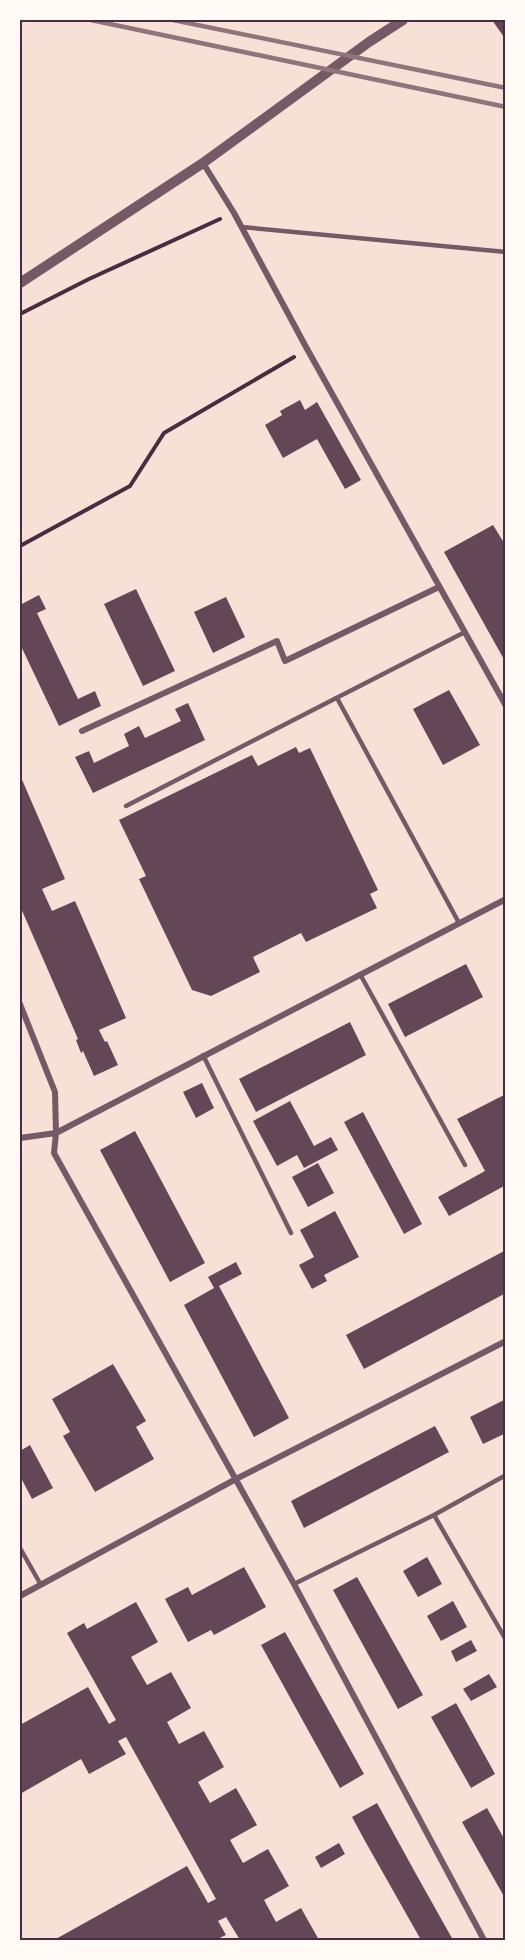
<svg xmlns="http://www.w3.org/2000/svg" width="525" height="1960" viewBox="0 0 525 1960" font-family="'Open Sans',sans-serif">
	<rect width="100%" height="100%" fill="#f7e1d7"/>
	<path fill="#644757" d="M 492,20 L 506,20 L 506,40 Z
		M 300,400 L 305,410 L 317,402 L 361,480 L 345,489 L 317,439 L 283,458 L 265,425 L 282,415 L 280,411 Z
		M 493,525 L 506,546 L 506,663 L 444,552 Z
		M 136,589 L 175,671 L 143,686 L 104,604 Z
		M 39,595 L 46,609 L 37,613 L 78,699 L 95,691 L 101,706 L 59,726 L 20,644 L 20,605 Z
		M 226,597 L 245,637 L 213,653 L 194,612 Z
		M 449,690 L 480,745 L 443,765 L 413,709 Z
		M 188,703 L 205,740 L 93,793 L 75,757 L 89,751 L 94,763 L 129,746 L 124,734 L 139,726 L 145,738 L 181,721 L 175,709 Z
		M 296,747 L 299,753 L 310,748 L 378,890 L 370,894 L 377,908 L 306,942 L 301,933 L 253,957 L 260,972 L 211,996 L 192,990 L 139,879 L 146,876 L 119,820 L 252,755 L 258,766 Z
		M 20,775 L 65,879 L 42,889 L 52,911 L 75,901 L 126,1018 L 99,1030 L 105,1042 L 107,1041 L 118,1065 L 94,1076 L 83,1051 L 81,1053 L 76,1040 L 78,1039 L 20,906 Z
		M 466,964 L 483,997 L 405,1037 L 388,1004 Z
		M 350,1022 L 366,1055 L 256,1112 L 239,1079 Z
		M 202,1083 L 214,1108 L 196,1118 L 183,1092 Z
		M 504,1095 L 506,1098 L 506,1185 L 449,1216 L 438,1197 L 485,1171 L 457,1119 Z
		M 290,1101 L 314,1146 L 331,1137 L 338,1150 L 304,1168 L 297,1155 L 277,1166 L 253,1121 Z
		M 363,1112 L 422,1224 L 404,1234 L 344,1122 Z
		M 135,1131 L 205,1263 L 170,1282 L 100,1150 Z
		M 318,1163 L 334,1193 L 308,1207 L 292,1177 Z
		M 335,1211 L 359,1257 L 324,1275 L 327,1281 L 312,1289 L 299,1265 L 314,1257 L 300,1230 Z
		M 506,1250 L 506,1293 L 364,1369 L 346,1335 Z
		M 236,1262 L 242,1274 L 219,1286 L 289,1418 L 254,1437 L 184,1305 L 214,1288 L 208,1277 Z
		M 113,1364 L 146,1421 L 136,1427 L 154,1459 L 95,1492 L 63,1436 L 70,1432 L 52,1399 Z
		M 506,1399 L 506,1433 L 483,1444 L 470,1417 Z
		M 435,1426 L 449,1452 L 304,1528 L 291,1501 Z
		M 30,1445 L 53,1488 L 32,1499 L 20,1476 L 20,1451 Z
		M 427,1557 L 442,1584 L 418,1597 L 403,1571 Z
		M 244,1567 L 266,1607 L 214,1635 L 211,1630 L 188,1642 L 165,1599 L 188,1587 L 192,1595 Z
		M 357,1577 L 423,1695 L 398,1709 L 333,1590 Z
		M 453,1601 L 467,1627 L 441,1641 L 427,1616 Z
		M 136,1602 L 158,1642 L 131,1657 L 147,1685 L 171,1672 L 191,1708 L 167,1722 L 179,1744 L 204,1731 L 224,1767 L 198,1782 L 210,1803 L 236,1788 L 257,1825 L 230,1840 L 243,1863 L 268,1849 L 289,1886 L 264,1900 L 276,1922 L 301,1908 L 319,1940 L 240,1940 L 226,1917 L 218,1921 L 226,1935 L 215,1940 L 54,1940 L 187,1866 L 208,1903 L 216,1899 L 126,1737 L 118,1741 L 126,1754 L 89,1774 L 81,1759 L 20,1794 L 20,1725 L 88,1687 L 109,1724 L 116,1720 L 67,1633 L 84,1623 L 87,1629 Z
		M 285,1632 L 364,1774 L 340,1788 L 261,1645 Z
		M 471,1640 L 477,1651 L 456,1662 L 451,1651 Z
		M 489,1674 L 497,1687 L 471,1701 L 463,1689 Z
		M 456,1703 L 495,1774 L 471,1788 L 431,1717 Z
		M 377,1803 L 416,1874 L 453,1940 L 421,1940 L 365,1841 L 352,1817 Z
		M 487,1808 L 506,1842 L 506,1900 L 462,1822 Z
		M 339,1843 L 345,1854 L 321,1868 L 315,1857 Z"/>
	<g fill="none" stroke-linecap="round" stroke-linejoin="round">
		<path stroke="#4a2c40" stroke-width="4" d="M 20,314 L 89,279 L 220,219
			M 20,546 L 130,486 L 164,433 L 294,357"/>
		<path stroke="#755966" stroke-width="4.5" d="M 242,227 L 506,252
			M 337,698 L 459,923
			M 126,806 L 465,632
			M 360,974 L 465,1165
			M 203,1055 L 291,1233
			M 434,1515 L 506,1640
			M 20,1548 L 41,1585
			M 294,1584 L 434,1515 L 506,1475"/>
		<path stroke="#755966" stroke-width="6" d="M 203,163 L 234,213 L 306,347 L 506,706
			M 82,731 L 277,641 L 285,661 L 439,587
			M 20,1004 L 55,1092 L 56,1133 L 54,1153 L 294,1584 L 484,1940
			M 20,1138 L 56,1133 L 506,899
			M 20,1596 L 236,1479 L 506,1341"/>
		<path stroke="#755966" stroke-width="10" d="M 20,283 L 203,163 L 369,42 L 403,20"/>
		<path stroke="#8f747c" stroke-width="4.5" d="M 91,20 L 506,107
			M 173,20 L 506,88"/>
	</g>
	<rect width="525" height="1960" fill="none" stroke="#fffaf5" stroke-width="42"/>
	<rect x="21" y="21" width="483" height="1918" fill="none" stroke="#4a2c40" stroke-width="2"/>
</svg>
